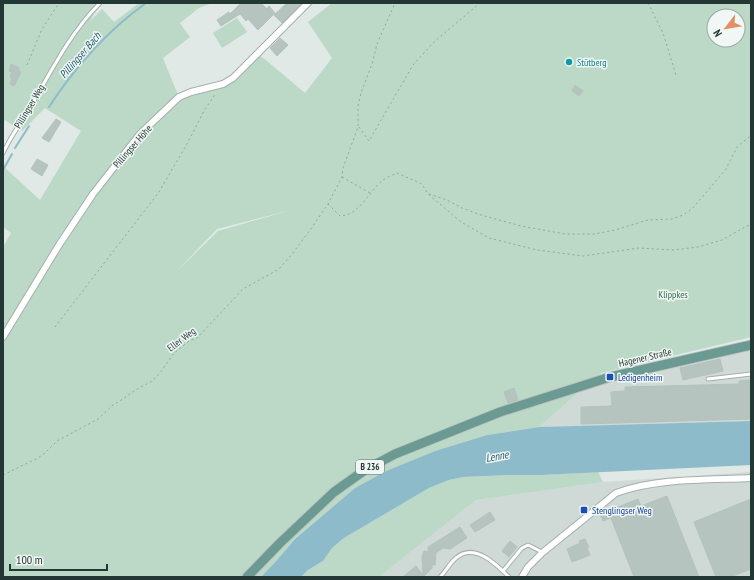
<svg xmlns="http://www.w3.org/2000/svg" width="754" height="580" viewBox="0 0 754 580" font-family="'PT Sans Narrow',sans-serif">
	<rect width="100%" height="100%" fill="#e0e9e6"/>
	<path fill="#cfd9d5" d="M 751,349 L 751,421 L 539,427 L 583,389 L 648,371 Z
		M 751,472 L 751,577 L 379,577 L 476,500 L 603,482 Z"/>
	<path fill="#bbd9c6" fill-rule="evenodd" d="M 3,3 L 101,3 L 90,21 L 102,9 L 114,22 L 139,3 L 212,3 L 199,8 L 180,23 L 190,37 L 163,58 L 178,95 L 139,133 L 94,190 L 59,244 L 7,331 C 42,276 75,220 114,169 C 131,147 148,125 169,107 C 188,89 202,94 224,84 C 237,78 248,65 258,54 L 267,61 L 305,93 L 332,58 L 308,22 L 332,3 L 751,3 L 751,337 L 601,373 L 539,427 L 487,435 L 435,451 L 386,471 L 355,488 L 336,504 L 295,539 L 277,560 L 261,577 L 3,577 L 3,247 L 11,233 L 3,227 L 3,169 L 4,167 L 40,200 L 81,131 L 45,108 L 22,131 L 5,120 L 3,124 ZM 714,16 L 738,16 L 738,40 L 714,40 ZM 291,210 L 218,231 L 174,274 L 217,229 Z
		M 237,18 L 247,32 L 222,48 L 213,33 Z
		M 598,472 L 603,482 L 476,500 L 379,577 L 301,577 L 308,570 L 323,561 L 332,548 L 344,538 L 429,488 L 449,480 L 463,477 L 510,475 L 541,475 Z"/>
	<path fill="#8ebbc9" d="M 751,421 L 751,465 L 541,475 L 510,475 L 463,477 L 449,480 L 429,488 L 344,538 L 332,548 L 323,561 L 308,570 L 301,577 L 261,577 L 277,560 L 295,539 L 355,488 L 386,471 L 435,451 L 487,435 L 539,427 Z"/>
	<g fill="none" stroke-linecap="round" stroke-linejoin="round">
		<path stroke="#8ebbc9" stroke-width="2" d="M 49,107 C 75,67 107,31 146,3
			M 15,148 L 29,126
			M 3,170 L 12,154"/>
	</g>
	<path fill="#b6c4bf" stroke="#b4c2be" d="M 241,3 L 261,3 L 267,9 L 269,6 L 275,13 L 258,30 L 248,19 L 246,21 L 240,14 L 221,26 L 217,20 L 229,12 L 230,14 Z
		M 287,3 L 302,3 L 282,23 L 274,15 Z
		M 280,38 L 288,45 L 277,56 L 270,48 Z
		M 11,64 L 19,68 L 18,70 L 21,72 L 14,86 L 10,84 L 12,78 L 10,77 L 12,72 L 9,71 Z
		M 575,85 L 583,91 L 579,96 L 572,91 Z
		M 56,119 L 61,122 L 49,142 L 42,138 Z
		M 37,159 L 48,165 L 42,176 L 31,169 Z
		M 720,359 L 723,371 L 683,380 L 680,368 Z
		M 751,380 L 751,419 L 581,424 L 581,407 L 612,406 L 611,392 L 625,391 L 625,387 L 739,384 L 739,381 Z
		M 514,388 L 518,400 L 508,403 L 504,392 Z
		M 667,496 L 699,577 L 634,577 L 611,518 L 603,521 L 600,514 L 638,499 L 641,506 Z
		M 751,499 L 751,569 L 730,577 L 716,577 L 694,522 Z
		M 490,512 L 495,520 L 475,532 L 470,525 Z
		M 460,527 L 467,538 L 450,549 L 443,548 L 436,553 L 435,565 L 432,565 L 432,568 L 424,576 L 425,577 L 403,577 L 416,566 L 423,575 L 422,557 L 424,551 L 428,552 L 428,547 Z
		M 585,539 L 589,547 L 587,548 L 590,555 L 572,562 L 567,549 L 580,543 L 579,541 Z
		M 510,541 L 517,547 L 509,557 L 502,551 Z"/>
	<g fill="none" stroke-linecap="round" stroke-linejoin="round">
		<g stroke="#a4b0ad" stroke-width="5">
			<path id="lane" d="M 3,153 C 10,138 19,125 28,111 C 50,74 69,34 100,3
				M 708,379 L 751,374
				M 503,571 L 522,548 L 528,545 L 542,552
				M 440,577 C 446,571 450,563 456,558 C 474,542 496,564 509,577"/>
		</g>
		<g stroke="#a4b0ad" stroke-width="8">
			<path id="street" d="M 3,337 L 59,245 L 93,194 L 140,134 L 179,97 L 191,92 L 223,84 L 233,78 L 308,3
				M 522,577 L 528,567 L 542,553 L 616,493 C 656,478 708,480 751,478"/>
		</g>
		<g stroke="#bdc3c2" stroke-width="11">
			<path id="primary" d="M 247,577 L 280,543 L 334,492 L 365,470 L 395,454 L 500,412 L 610,377 L 751,345"/>
		</g>
		<path stroke="#84aaa1" stroke-width="1" stroke-dasharray="2 3" stroke-linecap="butt" d="M 648,3 L 663,33 L 676,75
			M 27,65 L 42,29 L 59,3
			M 359,127 L 369,141 L 413,65 L 434,42 L 480,3
			M 342,177 L 370,193
			M 429,194 L 447,200 L 462,208 L 481,215 L 521,226 L 565,234 L 595,234 L 615,230 L 648,220 L 672,219 L 683,215 L 692,209 L 726,169 L 737,147 L 749,137 L 751,136
			M 328,204 L 340,216 C 360,215 368,192 383,180 C 387,177 393,175 397,173 L 422,184 L 428,194 L 461,222 L 489,238 L 537,250 L 583,256 L 639,248 L 673,250 L 698,247 L 722,240 L 747,226 L 751,225
			M 55,327 L 159,192 L 188,142 L 205,109 L 216,93
			M 3,475 L 38,458 L 45,453 L 57,441 L 98,419 L 113,405 L 120,401 L 134,391 L 152,381 L 160,373 L 174,353 L 189,341 L 197,338 L 243,289 L 279,269 L 292,254 L 310,230 L 328,204 L 342,177 L 343,168 L 358,127 L 358,106 L 361,93 L 373,61 L 377,44 L 395,3"/>
		<use href="#lane" stroke="#fff" stroke-width="3"/>
		<use href="#street" stroke="#fff" stroke-width="6"/>
		<use href="#primary" stroke="#6a9a92" stroke-width="9"/>
	</g>
	<circle fill="#0f9aa8" stroke="#f0f7f4" stroke-width="1.5" cx="569" cy="62" r="4"/>
	<g fill="#1a4fb4" stroke="#f0f7f4" stroke-width="1.5">
		<rect x="606" y="373" width="8" height="8" rx="2"/>
		<rect x="580" y="506" width="8" height="8" rx="2"/>
	</g>
	<g text-anchor="middle" stroke-width="3" stroke-linejoin="round" paint-order="stroke">
		<rect fill="#f0f7f4" stroke="#60716e" stroke-width="1" x="356" y="460" width="28" height="14" rx="3"/>
		<g font-size="9" font-weight="bold" fill="#233834">
			<text x="370" y="470">B 236</text>
		</g>
		<g font-size="10" fill="#0d838f" stroke="#f0f7f4" text-anchor="start">
			<text x="577" y="66">Stütberg</text>
		</g>
		<g font-size="10" fill="#233834" stroke="#f0f7f4">
			<text transform="translate(29 106) rotate(-59)" y="4">Pillingser Weg</text>
			<text transform="translate(132 146) rotate(-49)" y="4">Pillingser Höhe</text>
			<text transform="translate(181 339) rotate(-37)" y="4">Eller Weg</text>
			<text transform="translate(645 357) rotate(-13)" y="4">Hagener Straße</text>
		</g>
		<g font-size="10" fill="#326a4d" stroke="#f0f7f4">
			<text x="673" y="298">Klippkes</text>
		</g>
		<g font-size="10" fill="#164399" stroke="#f0f7f4" text-anchor="start">
			<text x="618" y="381">Ledigenheim</text>
			<text x="592" y="514">Stenglingser Weg</text>
		</g>
		<g font-size="11" font-style="italic" fill="#245a6d" stroke="#f0f7f4">
			<text transform="translate(80 55) rotate(-49)" y="4">Pillingser Bach</text>
			<text transform="translate(497 456) rotate(-10)" y="4">Lenne</text>
		</g>
	</g>
	<rect width="754" height="580" fill="none" stroke="#233834" stroke-width="8"/>
	<g transform="translate(726 28) rotate(239)"><circle r="19" fill="#f0f7f4" stroke="#9eaba7"/>
	<path d="M0-3L7 15L0 10L-7 15Z" fill="#e38f65"/>
	<text y="-6" font-size="11" font-weight="bold" text-anchor="middle" fill="#233834">N</text>
	</g>
	<path d="M10 564v6h97v-6" fill="none" stroke="#233834" stroke-width="2"/>
	<text x="16" y="564" font-size="12" fill="#233834" stroke="#f0f7f4" stroke-width="3" paint-order="stroke">100 m</text>
</svg>
